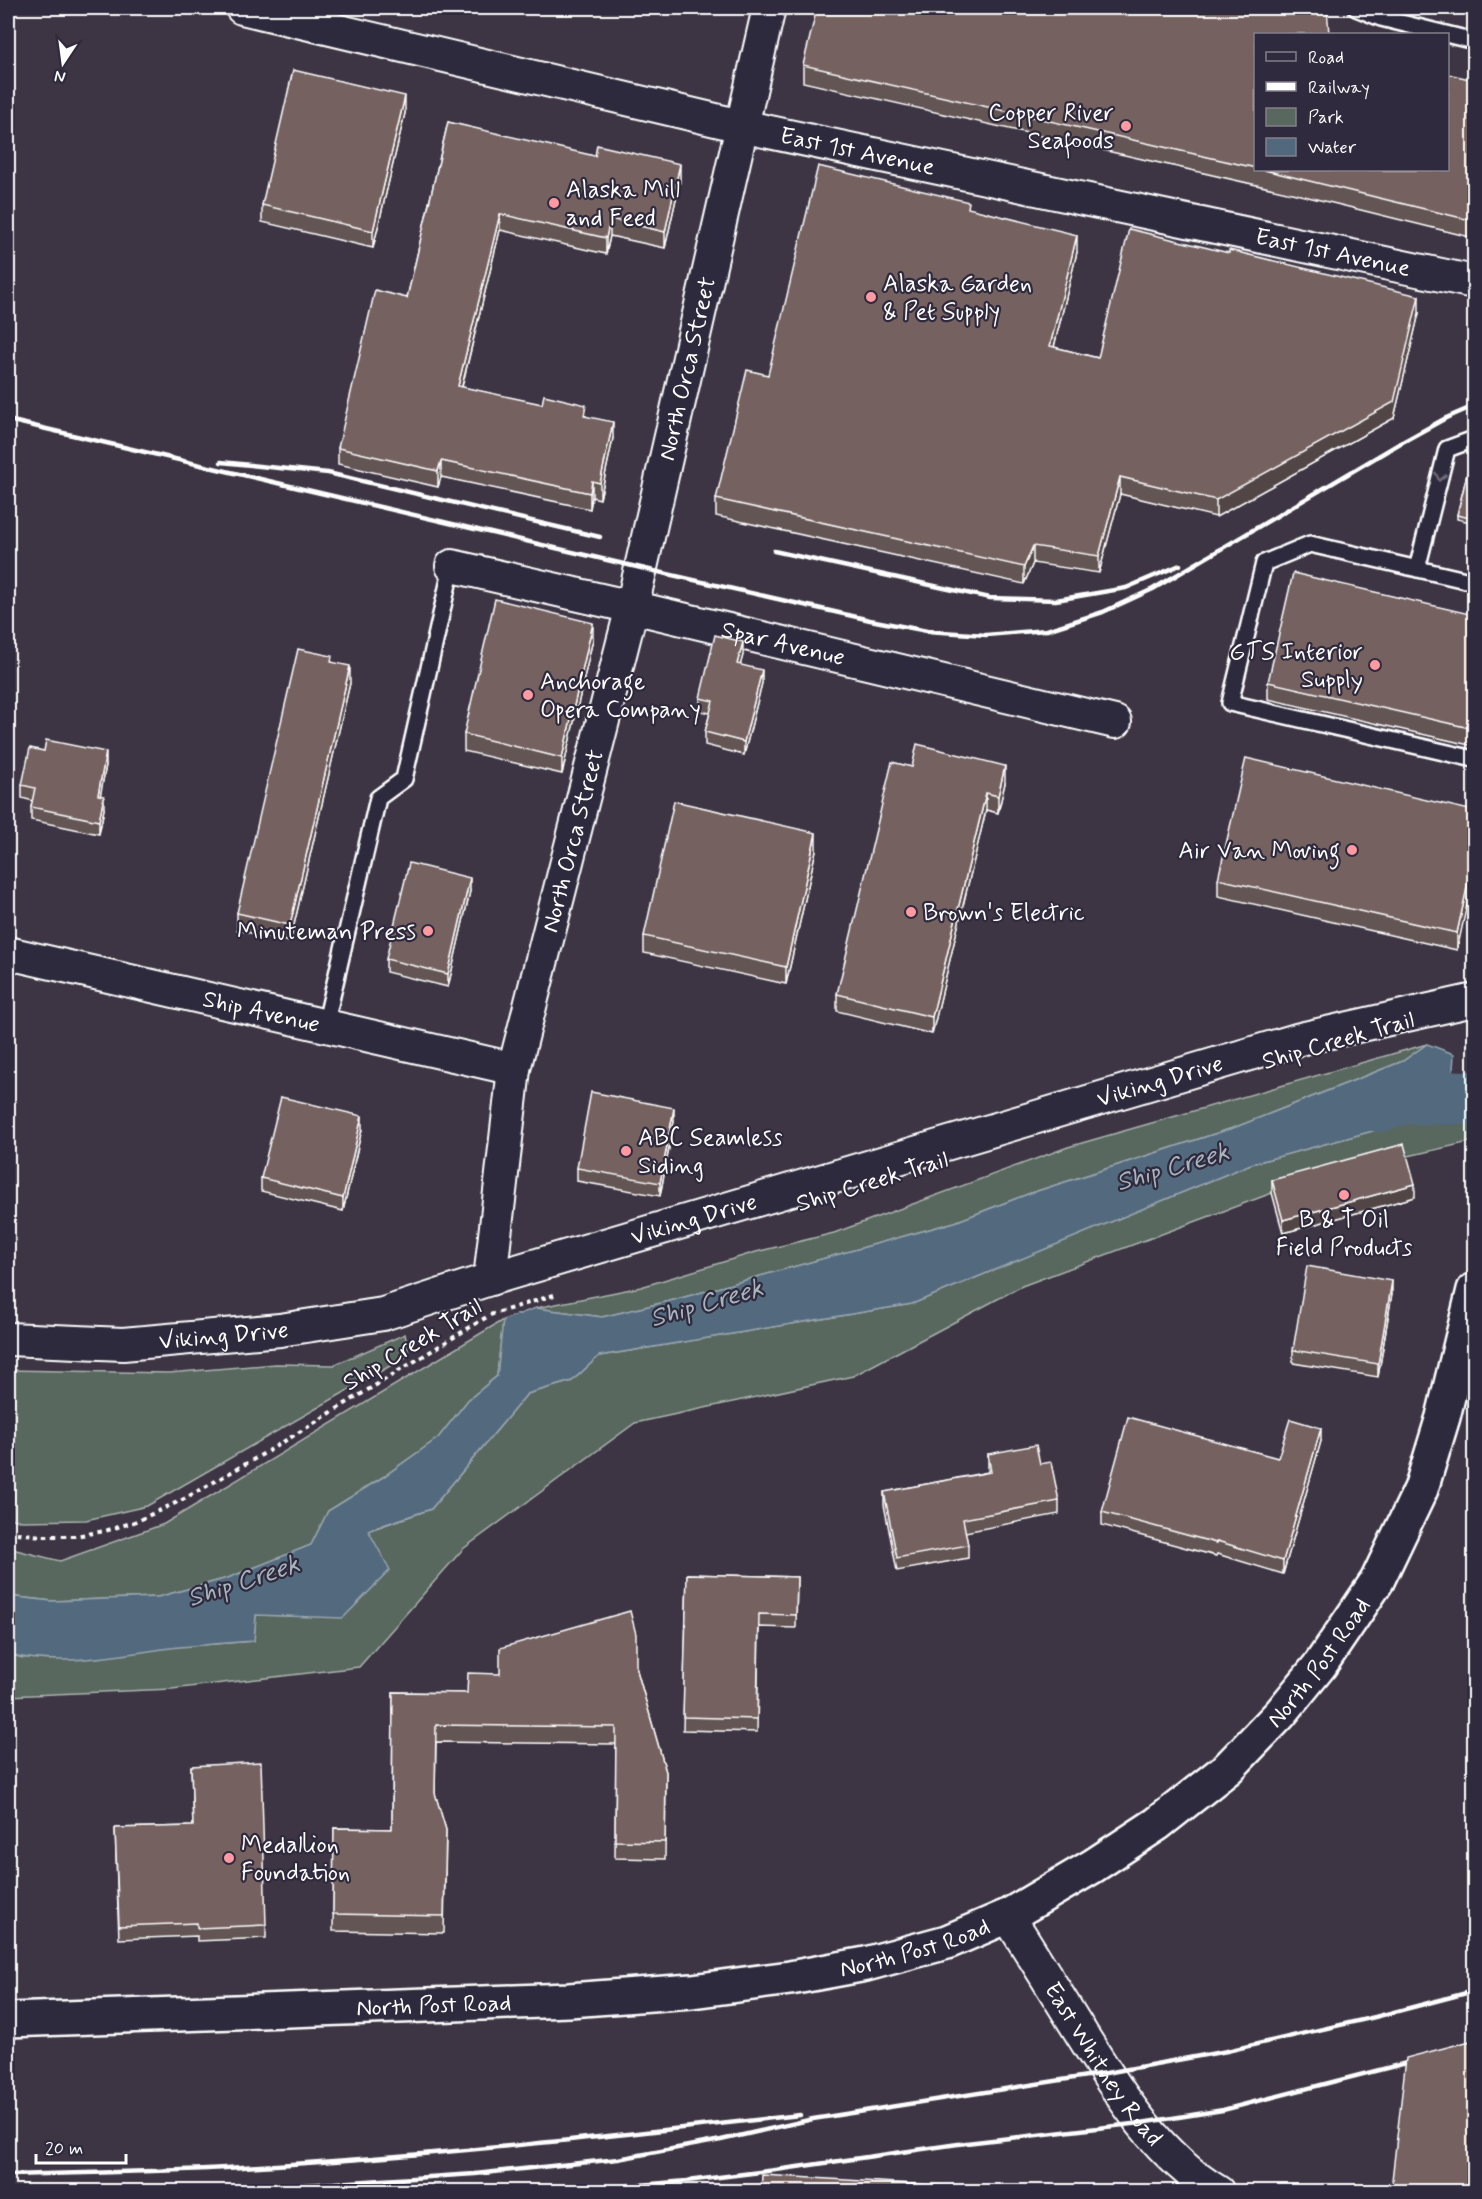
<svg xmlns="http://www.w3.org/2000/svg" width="1482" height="2199" viewBox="0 0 1482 2199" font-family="Mynerve,sans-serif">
	<rect width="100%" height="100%" fill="#3d3544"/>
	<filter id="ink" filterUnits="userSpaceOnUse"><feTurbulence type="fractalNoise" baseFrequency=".0167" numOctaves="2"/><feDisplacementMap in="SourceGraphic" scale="12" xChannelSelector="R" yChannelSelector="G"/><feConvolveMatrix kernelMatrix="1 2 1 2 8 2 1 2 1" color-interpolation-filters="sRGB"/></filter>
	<g filter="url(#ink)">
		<path fill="#59685f" stroke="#acb4af" stroke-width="1.5" d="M 1427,1044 L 1403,1061 L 1236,1127 L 1028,1194 L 955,1222 L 674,1300 L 602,1317 L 536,1308 L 641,1287 L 756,1252 L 834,1233 L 1068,1147 Z
			M 1435,1114 L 1474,1119 L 1474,1141 L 1404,1157 L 1272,1193 L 1022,1286 L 853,1376 L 635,1423 L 463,1549 L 359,1667 L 172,1689 L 8,1696 L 8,1654 L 23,1658 L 254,1641 L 256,1615 L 294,1616 L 367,1531 L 431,1509 L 527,1394 L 572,1381 L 599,1356 L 912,1304 L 1251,1164 Z
			M 503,1320 L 497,1376 L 468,1400 L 438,1438 L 383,1477 L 328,1511 L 311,1545 L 228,1578 L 158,1597 L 52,1601 L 8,1596 L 8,1548 L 60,1561 L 164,1524 Z
			M 405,1334 L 409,1355 L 147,1506 L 86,1520 L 22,1521 L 8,1518 L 8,1370 L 169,1373 L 276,1364 L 334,1365 Z"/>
		<path fill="#52697d" stroke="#97a5b1" stroke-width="1.5" d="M 1427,1044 L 1454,1054 L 1450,1116 L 1435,1114 L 1251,1164 L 912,1304 L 599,1356 L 572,1381 L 527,1394 L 431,1509 L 368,1530 L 390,1570 L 343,1618 L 256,1615 L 254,1641 C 224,1643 193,1645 163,1649 C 112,1656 58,1667 8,1654 L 8,1596 L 52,1601 L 158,1597 L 228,1578 L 311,1545 L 328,1511 L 383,1477 L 438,1438 L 468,1400 L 497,1376 L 503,1320 L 536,1308 L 602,1317 L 674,1300 L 955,1222 L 1028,1194 L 1236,1127 L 1403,1061 Z"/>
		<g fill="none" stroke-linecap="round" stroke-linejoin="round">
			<path stroke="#52697d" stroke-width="54" d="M 1379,1105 L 1405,1097 L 1474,1098"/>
			<g stroke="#fff" stroke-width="20">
				<path id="lane" d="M 1356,8 L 1381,18 L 1474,41
					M 1417,569 L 1447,449 L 1474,439
					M 1474,582 L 1310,544 L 1264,563 L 1230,703 L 1474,759
					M 325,1026 L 378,798 L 404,779 L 452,566"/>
			</g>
			<g stroke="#fff" stroke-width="36">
				<g id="street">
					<path id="s1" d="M 242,8 L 741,126 L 1474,282"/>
					<path id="s2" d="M 452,566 L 632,607 L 1115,722"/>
					<path id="s3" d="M 8,953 L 514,1069"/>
					<path id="s4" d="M 490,1279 L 514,1069 L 632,607 L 769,8"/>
					<path id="s5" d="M 8,1339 L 123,1344 L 280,1330 L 383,1314 L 490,1279 L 1300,1039 L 1474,1000"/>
					<path id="s6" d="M 1008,1916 C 1033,1955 1057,1994 1081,2033 C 1118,2092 1157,2156 1218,2192"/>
				</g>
			</g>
			<g stroke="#fff" stroke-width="38">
				<g id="secondary">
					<path id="s7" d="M 8,2020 L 569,2000 L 692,1991 L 790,1978 L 866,1964 L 947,1942 L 1008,1916 L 1093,1866 L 1157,1824 L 1228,1768 L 1280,1714 L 1320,1665 L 1377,1581 L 1421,1489 L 1443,1417 L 1474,1290"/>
				</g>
			</g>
			<path stroke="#fff" stroke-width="4" stroke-dasharray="4.5 4.5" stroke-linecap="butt" d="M 8,1532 L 42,1536 L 75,1536 L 105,1531 L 137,1521 L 184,1499 L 270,1450 L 490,1315 L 554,1295"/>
			<use href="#lane" stroke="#2f2a3d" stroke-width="15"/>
			<use href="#street" stroke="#2f2a3d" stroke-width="32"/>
			<use href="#secondary" stroke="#2f2a3d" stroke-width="33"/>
			<path stroke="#fff" stroke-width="4.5" d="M 8,420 L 641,568 L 870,620 L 927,631 L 986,635 L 1047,630 L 1103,612 L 1153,589 L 1397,445 L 1446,418 L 1474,406
				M 221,462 L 328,473 L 600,537
				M 774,551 L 990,598 L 1056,600 L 1126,588 L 1180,565
				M 8,2175 C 74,2173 141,2172 207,2169 C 405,2159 603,2137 800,2115
				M 396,2186 L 483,2190 L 604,2188 L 687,2181 L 776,2170 L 958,2144 L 1141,2123 L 1223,2110 L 1422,2059
				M 199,2192 L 475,2174 L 618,2159 L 721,2140 L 813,2119 L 1106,2073 L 1227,2051 L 1375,2017 L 1474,1991"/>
		</g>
		<path fill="#645453" stroke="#fff" stroke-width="1.5" d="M 1256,34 L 1256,170 L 1448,170 L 1474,80 L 1474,238 L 1296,194 L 803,82 L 803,65 Z
			M 405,113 L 373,248 L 262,222 L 262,205 Z
			M 448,122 L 680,181 L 665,248 L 610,236 L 606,254 L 500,230 L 462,387 L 586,416 L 613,438 L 600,499 L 592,497 L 590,509 L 441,477 L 438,487 L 338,464 L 338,448 L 407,298 Z
			M 969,209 L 1077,252 L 1054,347 L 1098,358 L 1419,313 L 1394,418 L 1216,517 L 1120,494 L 1099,573 L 1033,563 L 1024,584 L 716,516 L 716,499 L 768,375 Z
			M 1474,446 L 1474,523 L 1457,519 L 1457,515 Z
			M 1474,615 L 1474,746 L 1268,699 L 1268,682 Z
			M 593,639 L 562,774 L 464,751 L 464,734 Z
			M 743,655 L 740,665 L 762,683 L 744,755 L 705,745 L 705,732 L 710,713 L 700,711 L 700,698 Z
			M 332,662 L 350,683 L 290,942 L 237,930 L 237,913 Z
			M 106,765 L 100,795 L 104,809 L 99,834 L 31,820 L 31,807 L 33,801 L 22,798 L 22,785 Z
			M 912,767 L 1005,783 L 998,813 L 986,810 L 932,1034 L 837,1011 L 837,994 Z
			M 1474,811 L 1457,950 L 1218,896 L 1218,879 Z
			M 816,850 L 786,984 L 644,953 L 644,936 Z
			M 470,891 L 448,987 L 386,972 L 386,959 Z
			M 674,1121 L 660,1196 L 577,1181 L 577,1168 Z
			M 362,1129 L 343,1211 L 261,1191 L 261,1178 Z
			M 1272,1180 L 1415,1197 L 1283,1233 L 1272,1193 Z
			M 1392,1294 L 1378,1377 L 1293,1363 L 1293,1350 Z
			M 1321,1441 L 1283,1574 L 1217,1554 L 1216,1556 L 1102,1525 L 1102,1512 L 1278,1458 Z
			M 988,1454 L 1040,1464 L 1059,1501 L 1059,1514 L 965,1532 L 968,1545 L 968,1558 L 897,1571 L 884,1505 L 884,1492 L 988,1472 Z
			M 687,1574 L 797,1577 L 796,1628 L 759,1627 L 757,1732 L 683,1730 Z
			M 636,1667 L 666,1772 L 665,1859 L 615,1858 L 616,1744 L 436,1742 L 435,1794 L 446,1830 L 444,1933 L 333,1931 L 334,1828 L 392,1829 L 393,1692 L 467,1693 L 500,1674 Z
			M 191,1766 L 266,1925 L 266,1938 L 197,1941 L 197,1936 L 119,1939 L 115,1828 L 193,1826 Z
			M 1391,2189 L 1474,2192 L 1391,2192 Z"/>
		<path fill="#514544" stroke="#fff" stroke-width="1.5" d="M 405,96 L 405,113 L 373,248 L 373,231 Z
			M 680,164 L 680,181 L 665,248 L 665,232 Z
			M 500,214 L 500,230 L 458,402 L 458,386 Z
			M 610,219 L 610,236 L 606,254 L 606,238 Z
			M 1077,235 L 1077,252 L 1050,363 L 1050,346 Z
			M 1419,296 L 1419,313 L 1394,418 L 1216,517 L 1216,500 Z
			M 613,422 L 613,438 L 600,499 L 600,483 Z
			M 441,461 L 441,477 L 438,487 L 438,471 Z
			M 1120,477 L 1120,494 L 1099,573 L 1099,556 Z
			M 592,481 L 592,497 L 590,509 L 590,493 Z
			M 1033,546 L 1033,563 L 1024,584 L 1024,567 Z
			M 593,623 L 593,639 L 562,774 L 562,758 Z
			M 743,642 L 743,655 L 737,677 L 737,664 Z
			M 350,666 L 350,683 L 290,942 L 290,925 Z
			M 762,670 L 762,683 L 744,755 L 744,742 Z
			M 106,752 L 106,765 L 98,808 L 98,795 Z
			M 1005,766 L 1005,783 L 998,813 L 998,796 Z
			M 986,793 L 986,810 L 932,1034 L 932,1017 Z
			M 104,796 L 104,809 L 99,834 L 99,821 Z
			M 816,833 L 816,850 L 786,984 L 786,967 Z
			M 1474,856 L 1474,873 L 1457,950 L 1457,933 Z
			M 470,878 L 470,891 L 448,987 L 448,974 Z
			M 674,1108 L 674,1121 L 660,1196 L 660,1183 Z
			M 362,1116 L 362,1129 L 343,1211 L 343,1198 Z
			M 1415,1184 L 1415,1197 L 1283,1233 L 1283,1220 Z
			M 1392,1281 L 1392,1294 L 1378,1377 L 1378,1364 Z
			M 1321,1428 L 1321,1441 L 1283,1574 L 1283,1561 Z"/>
		<path fill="#746261" stroke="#fff" stroke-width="1.5" d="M 817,8 L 1327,8 L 1329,34 L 1256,34 L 1256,168 L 803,65 Z
			M 293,70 L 405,96 L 373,231 L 262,205 Z
			M 1448,74 L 1474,80 L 1474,221 L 1264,170 L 1448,170 Z
			M 448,122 L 595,156 L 597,145 L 680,164 L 665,232 L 610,219 L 606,238 L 500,214 L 458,386 L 542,404 L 544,395 L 586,405 L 584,416 L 613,422 L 600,483 L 592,481 L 590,493 L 441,461 L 438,471 L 338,448 L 375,290 L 407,298 Z
			M 818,166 L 969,202 L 968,208 L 1077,235 L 1050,346 L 1098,358 L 1129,229 L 1229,253 L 1229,250 L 1419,296 L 1394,402 L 1216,500 L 1120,477 L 1099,556 L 1033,546 L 1024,567 L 716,499 L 747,370 L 768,375 Z
			M 1474,446 L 1474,519 L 1457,515 Z
			M 1293,573 L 1474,615 L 1474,729 L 1268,682 Z
			M 495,599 L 593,623 L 562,758 L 464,734 Z
			M 715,635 L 743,642 L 737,664 L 762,670 L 744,742 L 705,732 L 713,701 L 700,698 Z
			M 298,649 L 332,656 L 331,662 L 350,666 L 290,925 L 237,913 Z
			M 46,740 L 106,752 L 98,795 L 104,796 L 99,821 L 31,807 L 35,788 L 22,785 L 30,748 L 44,751 Z
			M 917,744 L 1005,766 L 998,796 L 986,793 L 932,1017 L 837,994 L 892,762 L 912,767 Z
			M 1246,758 L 1474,811 L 1474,856 L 1457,933 L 1218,879 Z
			M 674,801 L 816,833 L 786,967 L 644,936 Z
			M 409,863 L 470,878 L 448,974 L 386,959 Z
			M 591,1092 L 674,1108 L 660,1183 L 577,1168 Z
			M 281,1097 L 362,1116 L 343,1198 L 261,1178 Z
			M 1404,1144 L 1415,1184 L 1283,1220 L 1272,1180 Z
			M 1307,1266 L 1392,1281 L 1378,1364 L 1293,1350 Z
			M 1128,1417 L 1278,1458 L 1290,1419 L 1321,1428 L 1283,1561 L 1217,1541 L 1216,1543 L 1102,1512 Z
			M 1036,1445 L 1040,1464 L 1051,1462 L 1059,1501 L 963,1519 L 968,1545 L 897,1558 L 884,1492 L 991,1472 L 988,1454 Z
			M 687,1574 L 797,1577 L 796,1615 L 759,1614 L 757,1719 L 683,1717 Z
			M 630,1611 L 636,1634 L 636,1667 L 666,1772 L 665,1842 L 615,1841 L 616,1727 L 436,1725 L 435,1793 L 446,1830 L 444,1916 L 333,1914 L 334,1828 L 392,1829 L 393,1692 L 467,1693 L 468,1673 L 500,1674 L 500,1648 Z
			M 261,1762 L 266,1925 L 197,1928 L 197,1923 L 119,1926 L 115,1828 L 193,1826 L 191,1766 Z
			M 1474,2040 L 1474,2192 L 1409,2192 L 1391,2189 L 1406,2058 Z
			M 762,2175 L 1014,2190 L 1014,2192 L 761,2192 Z"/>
		<defs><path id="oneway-chevron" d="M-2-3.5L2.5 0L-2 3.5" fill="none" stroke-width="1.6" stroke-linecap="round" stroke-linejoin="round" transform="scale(1.5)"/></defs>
		<use stroke="#6d6a77" href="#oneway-chevron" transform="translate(1440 477) rotate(104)"/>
	</g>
	<g fill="#ff9aa2" stroke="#2f2a3d" stroke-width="2">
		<circle cx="1126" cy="126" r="6"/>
		<circle cx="554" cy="203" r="6"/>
		<circle cx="871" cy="297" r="6"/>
		<circle cx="1375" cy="665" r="6"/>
		<circle cx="528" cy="695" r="6"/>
		<circle cx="1352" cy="850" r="6"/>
		<circle cx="911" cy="912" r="6"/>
		<circle cx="428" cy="931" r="6"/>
		<circle cx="626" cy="1151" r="6"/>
		<circle cx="1344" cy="1195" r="6"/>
		<circle cx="229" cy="1858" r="6"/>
	</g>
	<g text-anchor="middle" stroke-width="4.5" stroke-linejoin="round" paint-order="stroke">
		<g font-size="24" fill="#fff" stroke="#2f2a3d" text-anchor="start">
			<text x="1114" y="120" text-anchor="end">Copper River<tspan x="1114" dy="28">Seafoods</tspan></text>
			<text x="566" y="197">Alaska Mill<tspan x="566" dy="28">and Feed</tspan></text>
			<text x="883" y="291">Alaska Garden<tspan x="883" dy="28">&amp; Pet Supply</tspan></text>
			<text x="1363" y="659" text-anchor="end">GTS Interior<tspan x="1363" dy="28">Supply</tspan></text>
			<text x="540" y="689">Anchorage<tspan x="540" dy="28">Opera Company</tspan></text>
			<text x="1340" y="858" text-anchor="end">Air Van Moving</text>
			<text x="923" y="920">Brown's Electric</text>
			<text x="416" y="939" text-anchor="end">Minuteman Press</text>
			<text x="638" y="1145">ABC Seamless<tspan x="638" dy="28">Siding</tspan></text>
			<text x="1344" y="1227" text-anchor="middle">B &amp; T Oil<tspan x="1344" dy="28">Field Products</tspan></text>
			<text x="241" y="1852">Medallion<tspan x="241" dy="28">Foundation</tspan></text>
		</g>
		<g font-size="24" fill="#fff" stroke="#2f2a3d">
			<text dy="8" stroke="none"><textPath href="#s1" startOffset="632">East 1st Avenue</textPath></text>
			<text dy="8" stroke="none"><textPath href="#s1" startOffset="1118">East 1st Avenue</textPath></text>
			<text dy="8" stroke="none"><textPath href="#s4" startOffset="933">North Orca Street</textPath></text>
			<text dy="8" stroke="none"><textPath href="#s2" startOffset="340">Spar Avenue</textPath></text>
			<text dy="8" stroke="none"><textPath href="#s4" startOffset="447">North Orca Street</textPath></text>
			<text dy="8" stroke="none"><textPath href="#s3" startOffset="260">Ship Avenue</textPath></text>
			<text transform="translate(1338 1040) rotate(-16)" y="8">Ship Creek Trail</text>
			<text dy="8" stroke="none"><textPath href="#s5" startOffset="1188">Viking Drive</textPath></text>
			<text transform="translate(872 1181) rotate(-17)" y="8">Ship Creek Trail</text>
			<text dy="8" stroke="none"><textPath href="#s5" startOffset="702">Viking Drive</textPath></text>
			<text dy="8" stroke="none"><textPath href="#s5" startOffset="216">Viking Drive</textPath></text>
			<text transform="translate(412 1344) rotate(-31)" y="8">Ship Creek Trail</text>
			<text dy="8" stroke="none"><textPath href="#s7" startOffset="1416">North Post Road</textPath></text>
			<text dy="8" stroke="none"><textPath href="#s7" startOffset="912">North Post Road</textPath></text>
			<text dy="8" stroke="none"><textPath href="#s7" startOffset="426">North Post Road</textPath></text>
			<text dy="8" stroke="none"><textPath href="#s6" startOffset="176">East Whitney Road</textPath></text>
		</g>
		<g font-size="26" font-style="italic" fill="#a8b4be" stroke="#2f2a3d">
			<text transform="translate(1172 1166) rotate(-16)" y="9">Ship Creek</text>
			<text transform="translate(706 1302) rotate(-16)" y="9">Ship Creek</text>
			<text transform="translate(243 1580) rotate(-18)" y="9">Ship Creek</text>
		</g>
	</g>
	<rect width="1482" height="2199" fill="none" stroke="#2f2a3d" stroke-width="30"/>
	<rect x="15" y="15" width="1452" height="2169" fill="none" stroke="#fff" stroke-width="2" filter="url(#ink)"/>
	<rect x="1254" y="33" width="195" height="138" fill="#2f2a3d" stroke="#827f8b" stroke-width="1.5"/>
	<rect x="1266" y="52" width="30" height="9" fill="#2f2a3d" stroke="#827f8b" stroke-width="1.5"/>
	<text x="1308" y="63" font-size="18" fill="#ffffff">Road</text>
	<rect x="1266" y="82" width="30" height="9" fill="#ffffff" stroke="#827f8b" stroke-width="1.5"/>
	<text x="1308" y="93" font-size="18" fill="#ffffff">Railway</text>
	<rect x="1266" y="108" width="30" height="18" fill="#59685f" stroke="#827f8b" stroke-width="1.5"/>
	<text x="1308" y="123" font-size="18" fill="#ffffff">Park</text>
	<rect x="1266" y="138" width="30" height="18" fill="#52697d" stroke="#827f8b" stroke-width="1.5"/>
	<text x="1308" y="153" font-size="18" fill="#ffffff">Water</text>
	<g transform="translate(63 63) rotate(193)" stroke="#2f2a3d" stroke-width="4.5" paint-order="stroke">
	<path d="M0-4.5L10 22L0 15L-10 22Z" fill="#ffffff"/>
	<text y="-9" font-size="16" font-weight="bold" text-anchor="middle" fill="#ffffff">N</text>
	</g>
	<path d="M36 2154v9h90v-9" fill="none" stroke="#ffffff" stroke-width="3"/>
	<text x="45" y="2154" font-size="18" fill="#ffffff" stroke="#2f2a3d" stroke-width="4.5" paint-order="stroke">20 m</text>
</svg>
